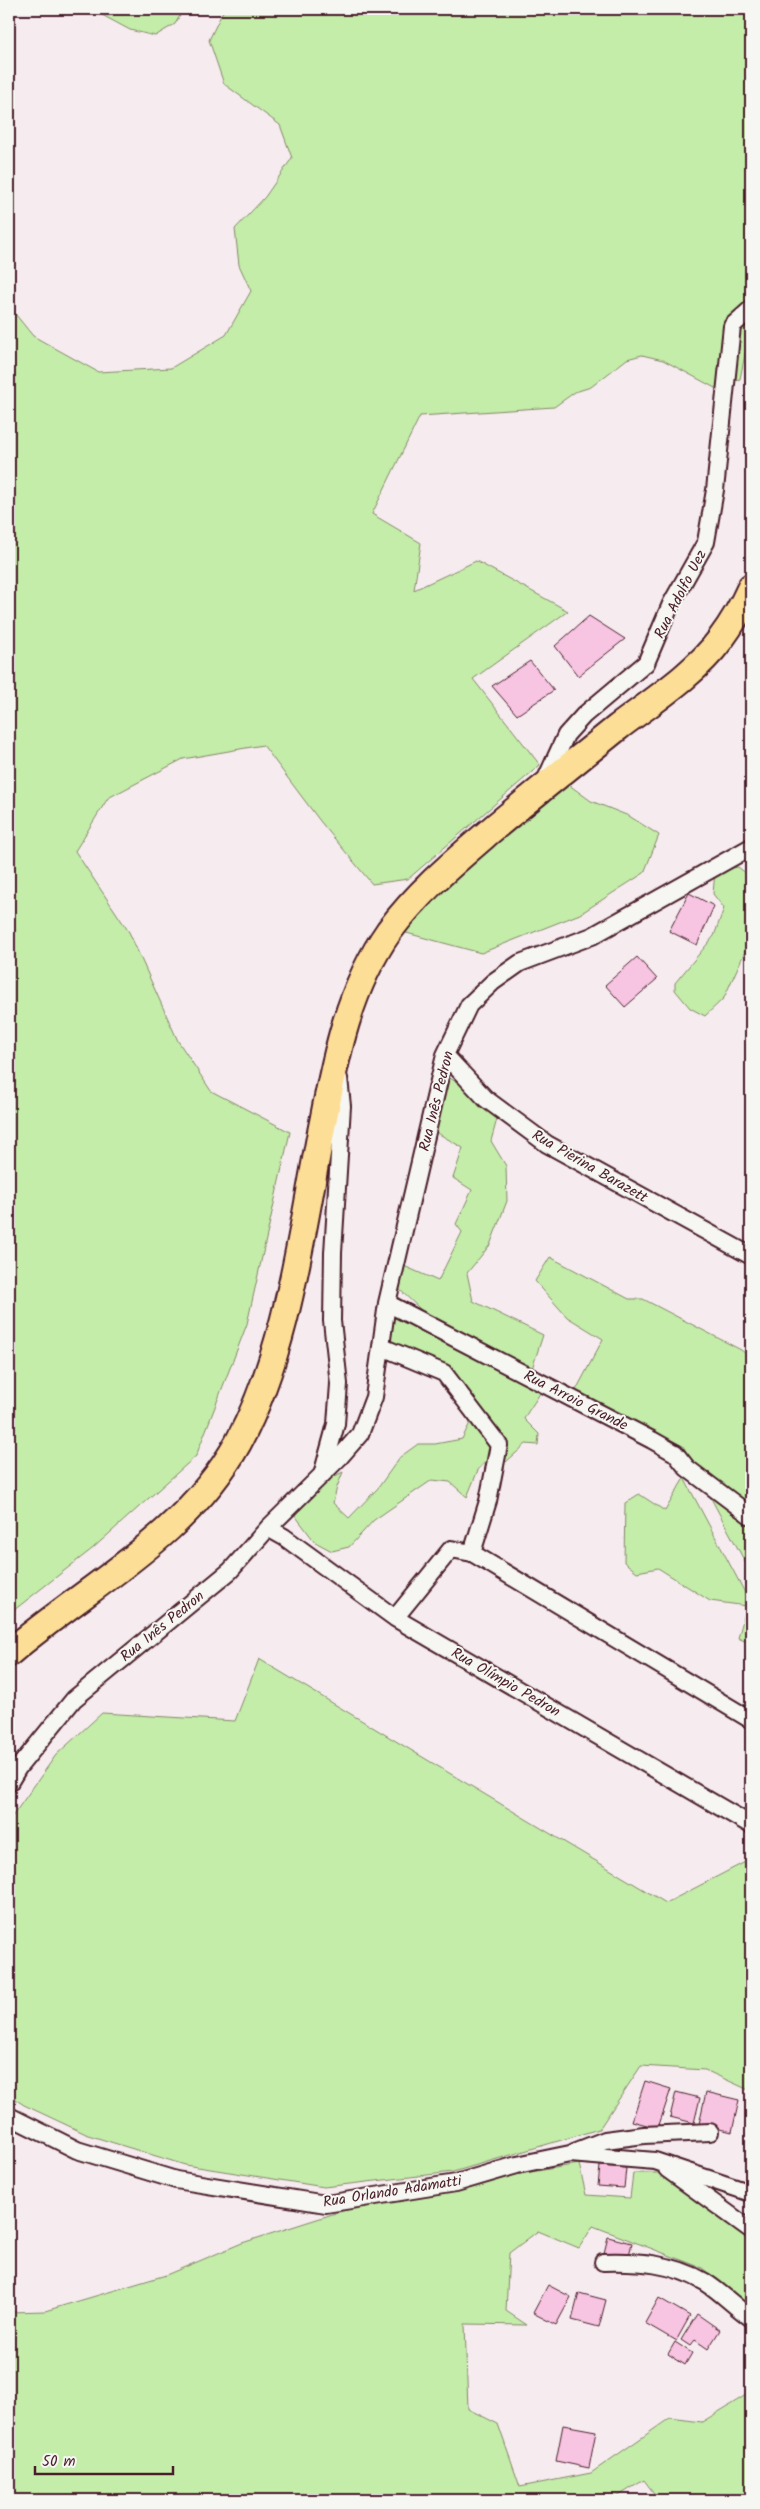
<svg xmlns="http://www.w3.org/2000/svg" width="760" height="2509" viewBox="0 0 760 2509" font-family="Kalam,sans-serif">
	<rect width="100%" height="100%" fill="#f6ecef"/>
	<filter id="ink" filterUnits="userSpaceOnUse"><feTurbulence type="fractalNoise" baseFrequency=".02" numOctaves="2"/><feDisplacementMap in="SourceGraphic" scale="10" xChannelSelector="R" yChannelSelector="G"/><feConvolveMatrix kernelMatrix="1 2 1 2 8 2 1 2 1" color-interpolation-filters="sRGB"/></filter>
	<g filter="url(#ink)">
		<path fill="#c3eda9" stroke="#86866a" d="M 91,9 L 184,9 L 175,24 L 155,36 L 130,30 Z
			M 224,9 L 751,9 L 751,325 L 740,379 L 715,388 L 663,360 L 642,355 L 627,359 L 591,387 L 575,392 L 554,407 L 420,416 L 372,514 L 421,543 L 414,590 L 476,561 L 568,611 L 473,679 L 540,765 L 408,879 L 372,884 L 320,821 L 263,745 L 183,759 L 108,798 L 75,851 L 129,932 L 178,1041 L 211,1091 L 290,1132 L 247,1324 L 196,1456 L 92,1549 L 9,1614 L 9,301 L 12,310 L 33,336 L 98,372 L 171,368 L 226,335 L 251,291 L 239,265 L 235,229 L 265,197 L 292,158 L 280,125 L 224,84 L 209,40 Z
			M 565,782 L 591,801 L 629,816 L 659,835 L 644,873 L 580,914 L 481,953 L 399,931 L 438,887 Z
			M 738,867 L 751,877 L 751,938 L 724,998 L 705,1016 L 690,1008 L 675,990 L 675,983 L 714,936 L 724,908 L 713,894 L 715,871 Z
			M 448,1077 L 465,1087 L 497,1119 L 491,1141 L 506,1166 L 507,1201 L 490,1245 L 467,1273 L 473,1301 L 543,1335 L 531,1372 L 439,1327 L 398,1288 L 404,1266 L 438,1281 L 462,1232 L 456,1224 L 472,1190 L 453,1178 L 463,1148 L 434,1131 Z
			M 550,1257 L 629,1299 L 643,1299 L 741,1350 L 751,1358 L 751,1573 L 683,1446 L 574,1394 L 603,1339 L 567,1317 L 535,1281 Z
			M 390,1314 L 542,1387 C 540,1397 529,1408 524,1419 L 539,1434 L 538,1445 L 526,1444 L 506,1462 L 495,1451 L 478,1470 L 467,1497 L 450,1482 L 432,1480 L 374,1520 L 349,1547 L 332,1551 L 315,1542 L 291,1510 L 329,1479 L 343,1472 L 337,1487 L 333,1503 L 349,1518 L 378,1488 L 400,1457 L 418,1444 L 435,1444 L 462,1439 L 477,1409 L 458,1390 L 387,1341 Z
			M 684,1478 L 751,1604 L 751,1644 L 738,1638 L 747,1606 L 710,1601 L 658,1568 L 637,1572 L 624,1562 L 625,1503 L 639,1494 L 665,1511 Z
			M 259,1659 L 666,1903 L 751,1859 L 751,2091 L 705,2070 L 641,2066 L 599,2129 L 453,2172 L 324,2187 L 185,2165 L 88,2135 L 24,2105 L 9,2095 L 9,1821 L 56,1755 L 102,1713 L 235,1721 Z
			M 579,2164 L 586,2195 L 630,2198 L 633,2173 L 660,2173 L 751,2240 L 751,2307 L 702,2268 L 593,2226 L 579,2248 L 538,2231 L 509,2253 L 506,2311 L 527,2325 L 465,2324 L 468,2409 L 498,2424 L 520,2487 L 591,2473 L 670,2418 L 702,2422 L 751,2392 L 751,2500 L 659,2500 L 644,2480 L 612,2500 L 9,2500 L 9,2312 L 45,2311 L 166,2275 L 242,2243 L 342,2211 L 519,2174 Z"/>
		<path fill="#f7c4e1" stroke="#4a1f2b" d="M 589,616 L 625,639 L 578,676 L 555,646 Z
			M 530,661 L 554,690 L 517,715 L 492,686 Z
			M 689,893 L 714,906 L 697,945 L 669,931 Z
			M 637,957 L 657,979 L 625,1007 L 605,985 Z
			M 645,2081 L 671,2089 L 658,2128 L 632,2121 Z
			M 676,2092 L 700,2098 L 694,2123 L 670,2117 Z
			M 706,2092 L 739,2100 L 732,2132 L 699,2124 Z
			M 600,2166 L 626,2168 L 624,2188 L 598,2186 Z
			M 608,2237 L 632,2243 L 628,2259 L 604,2253 Z
			M 548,2285 L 571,2297 L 556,2325 L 533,2313 Z
			M 579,2293 L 606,2300 L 599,2327 L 572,2320 Z
			M 659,2298 L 690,2316 L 676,2341 L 645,2323 Z
			M 697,2314 L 720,2330 L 708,2349 L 695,2340 L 690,2346 L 681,2340 Z
			M 675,2342 L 692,2353 L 685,2365 L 668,2354 Z
			M 563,2425 L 596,2431 L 589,2468 L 556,2461 Z"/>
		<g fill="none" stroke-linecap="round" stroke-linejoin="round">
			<g stroke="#4a1f2b" stroke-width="20">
				<path id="street" d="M 545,781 L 566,735 L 584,715 L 646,663 L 671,604 L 706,542 L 715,490 L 732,326 L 751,309
					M 445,1055 L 486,1099 L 547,1144 L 751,1256
					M 387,1303 L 652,1440 L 675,1453 L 687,1468 L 751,1516
					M 382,1347 L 444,1373 L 499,1445 L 488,1501 L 472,1553
					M 322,1475 L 336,1424 L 339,1384 L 332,1321 L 333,1253 L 342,1106 L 339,1078
					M 268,1528 L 284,1537 L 395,1618 L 751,1825
					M 395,1618 L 451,1549 L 472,1553 L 751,1720
					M 9,1783 L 18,1768 L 74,1699 L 230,1571 L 268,1528 L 340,1457 L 360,1434 L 374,1397 L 387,1303 L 445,1055 L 469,1005 L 493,982 L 520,963 L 592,936 L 751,847
					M 9,2116 L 77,2150 L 176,2180 L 326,2204 L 456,2183 L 517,2165 L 570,2154 L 655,2161 L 751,2193
					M 574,2152 L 605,2140 L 644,2135 L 710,2132
					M 667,2169 L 751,2230
					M 603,2262 C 639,2261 672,2263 705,2282 C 721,2292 735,2307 751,2318"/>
			</g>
			<g stroke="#4a1f2b" stroke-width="30">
				<path id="primary" d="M 9,1653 C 87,1586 186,1537 238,1443 C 289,1348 302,1227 323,1122 C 336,1055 349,988 389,931 C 418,892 454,862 490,831 C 532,796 575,762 617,728 C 651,702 695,674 720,640 C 732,624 743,605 751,587"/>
			</g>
			<use href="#street" stroke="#f6f6f2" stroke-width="16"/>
			<use href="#primary" stroke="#fcde96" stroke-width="26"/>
		</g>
	</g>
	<g text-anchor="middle" stroke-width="4" stroke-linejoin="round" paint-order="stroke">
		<g font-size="15" fill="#4a1f2b" stroke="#f6f6f2">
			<text transform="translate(680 594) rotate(-63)" y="5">Rua Adolfo Uez</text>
			<text transform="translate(436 1101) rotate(-76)" y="5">Rua Inês Pedron</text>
			<text transform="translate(590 1166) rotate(30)" y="5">Rua Pierina Barazett</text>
			<text transform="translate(576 1400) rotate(27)" y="5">Rua Arroio Grande</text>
			<text transform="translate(162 1626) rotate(-39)" y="5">Rua Inês Pedron</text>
			<text transform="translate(506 1682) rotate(30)" y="5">Rua Olímpio Pedron</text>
			<text transform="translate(392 2191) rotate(-9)" y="5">Rua Orlando Adamatti</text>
		</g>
	</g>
	<rect width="760" height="2509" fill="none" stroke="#f6f6f2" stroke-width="30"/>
	<rect x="15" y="15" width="730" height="2479" fill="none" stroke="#4a1f2b" stroke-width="2" filter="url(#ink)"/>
	<path d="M35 2466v8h138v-8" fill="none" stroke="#4a1f2b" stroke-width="2.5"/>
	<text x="42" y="2466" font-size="15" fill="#4a1f2b" stroke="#f6f6f2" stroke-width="4" paint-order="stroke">50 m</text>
</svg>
